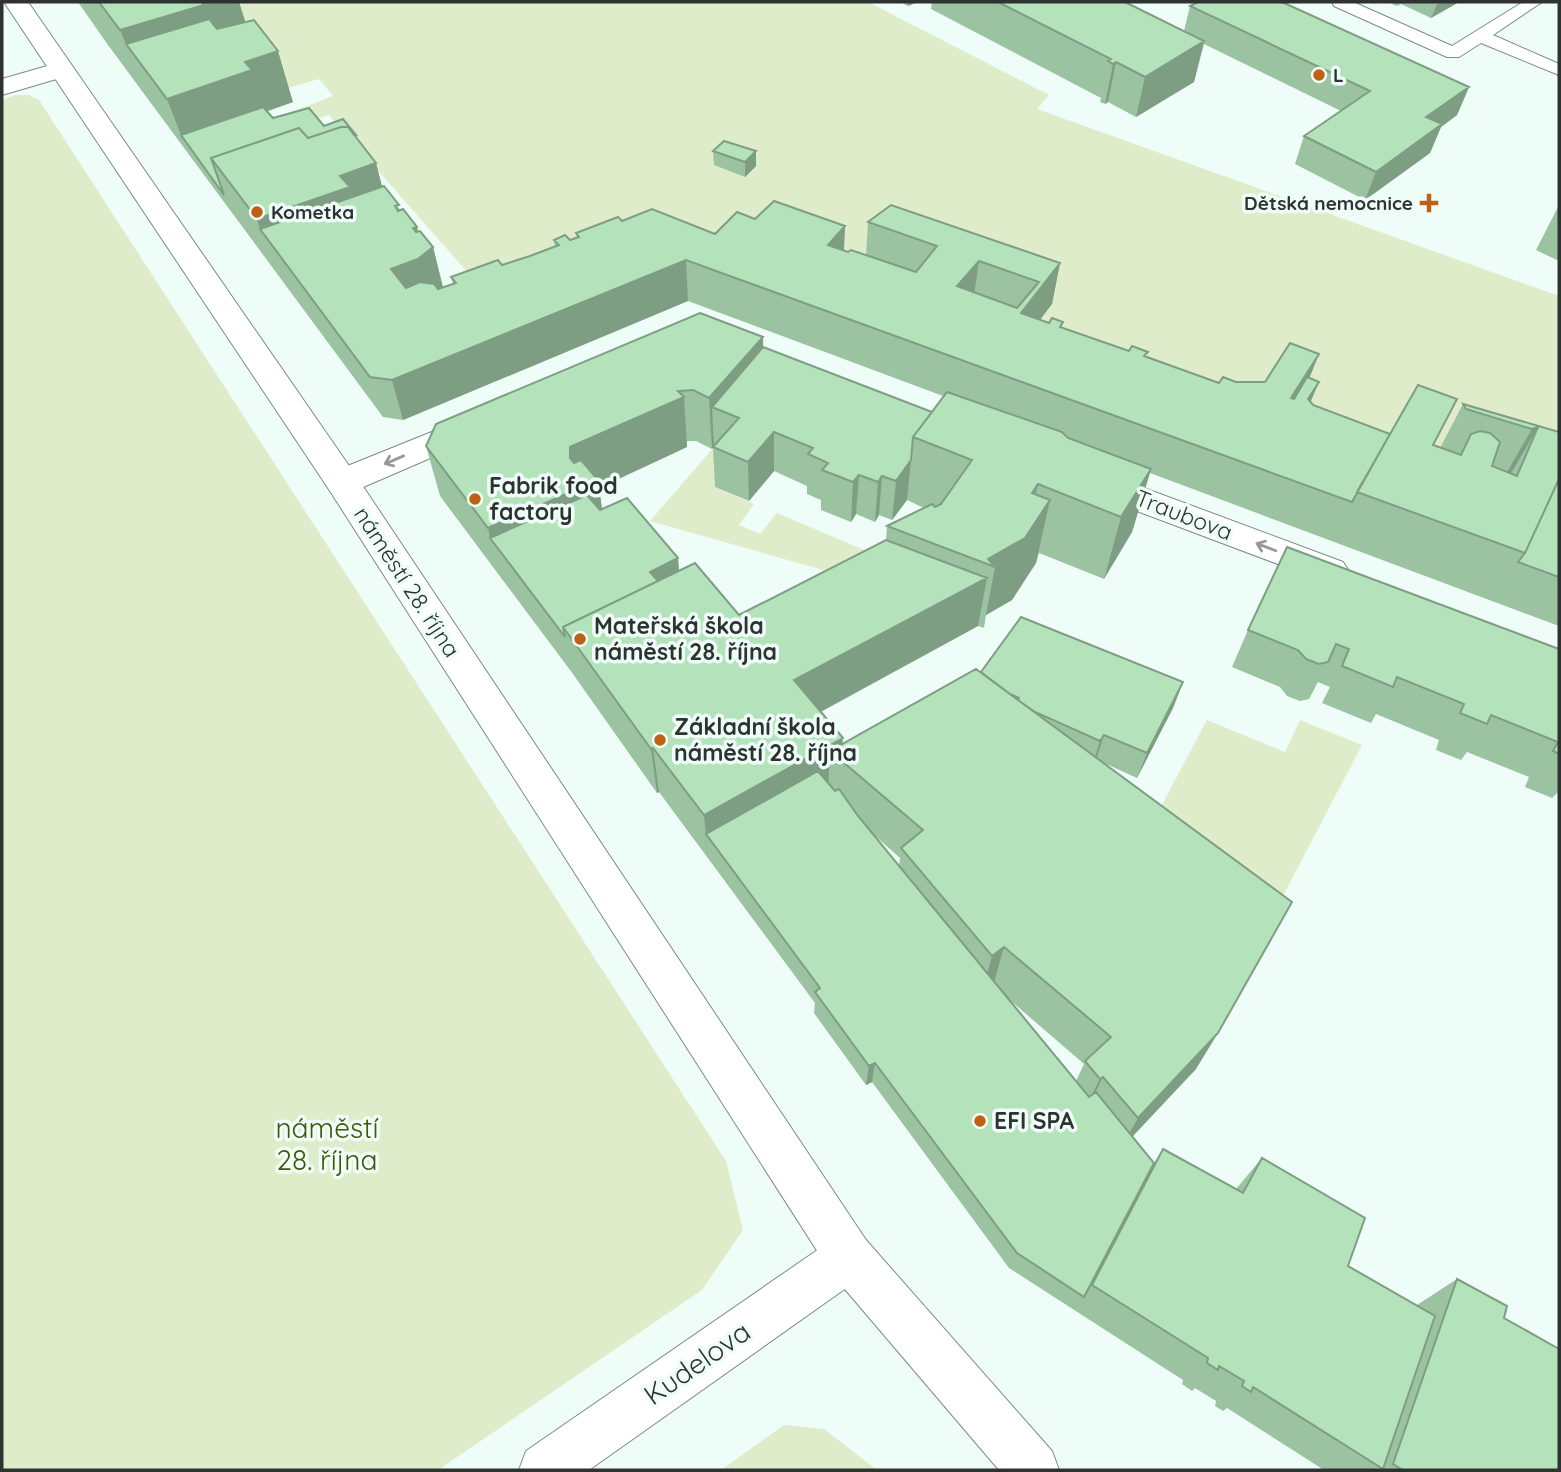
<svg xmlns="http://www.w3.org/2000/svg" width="1561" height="1472" viewBox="0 0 1561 1472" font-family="Quicksand,sans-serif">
	<rect width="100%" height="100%" fill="#effdf8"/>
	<path fill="#dfecca" d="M 196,2 L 868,2 L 1049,95 L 1037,109 L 1559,296 L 1559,463 L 1548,488 L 1251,423 L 849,291 L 428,300 L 469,274 L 329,115 L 277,132 L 268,121 L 333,96 L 319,79 L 284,89 Z
		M 15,95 L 29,95 L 39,100 L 726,1161 L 743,1230 L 702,1290 L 438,1470 L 2,1470 L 2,100 Z
		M 714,447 L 715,487 L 754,504 L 739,525 L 760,534 L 777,513 L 869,552 L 851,578 L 650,521 Z
		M 1207,720 L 1285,752 L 1300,720 L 1362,745 L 1263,934 L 1141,844 Z
		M 784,1425 L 824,1429 L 877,1470 L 721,1470 Z"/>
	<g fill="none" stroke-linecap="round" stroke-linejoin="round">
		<g stroke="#7e8b86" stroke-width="2">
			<path id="lane" d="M 1332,2 L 1353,2 L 1452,46 L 1523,2 L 1542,2 L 1493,35 L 1559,64 L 1559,75 L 1481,43 L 1459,57 L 1447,57 L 1334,6 Z"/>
		</g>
		<g stroke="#7e8b86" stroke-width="2">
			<path id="street" d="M 61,62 L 70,65 L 74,70 L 70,75 L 2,95 L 2,79 Z
				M 474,415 L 486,418 L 490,426 L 486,434 L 354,491 L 342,494 L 330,491 L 325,482 L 330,473 Z
				M 1093,469 L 1343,562 L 1349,571 L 1343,580 L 1331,584 L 1081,490 L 1076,481 L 1081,472 Z
				M 849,1233 L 866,1240 L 873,1257 L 866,1274 L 589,1470 L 519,1470 L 526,1451 L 832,1240 Z"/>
		</g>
		<g stroke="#7e8b86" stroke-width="2">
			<path id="secondary" d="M 4,2 L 28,2 L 354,473 L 866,1240 L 1052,1451 L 1059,1470 L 999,1470 L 832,1274 L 330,491 Z"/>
		</g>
		<use href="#lane" fill="#fff" fill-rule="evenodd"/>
		<use href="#street" fill="#fff" fill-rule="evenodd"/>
		<use href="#secondary" fill="#fff" fill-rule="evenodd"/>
	</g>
	<path fill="#9bc2a1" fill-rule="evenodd" d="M 78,2 L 239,2 L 245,22 L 293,102 L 267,111 L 273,118 L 324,126 L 356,135 L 357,138 L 376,163 L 382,187 L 418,232 L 433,247 L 443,287 L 453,284 L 451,277 L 502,265 L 530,256 L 555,247 L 554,240 L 570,240 L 577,238 L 576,233 L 622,221 L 715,234 L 755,219 L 845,226 L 844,251 L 866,255 L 868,222 L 1060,263 L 1052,304 L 1040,320 L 1219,383 L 1265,382 L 1310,378 L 1319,382 L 1310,402 L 1313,405 L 1390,434 L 1440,448 L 1463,404 L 1559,432 L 1559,626 L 1150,473 L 1132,532 L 1104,579 L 1039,553 L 1036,563 L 1012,600 L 986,615 L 984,628 L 978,626 L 821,712 L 842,744 L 981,672 L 1183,682 L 1173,708 L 1137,778 L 1104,763 L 1196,1069 L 1132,1136 L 1154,1163 L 1163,1149 L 1236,1189 L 1262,1158 L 1348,1266 L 1417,1305 L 1457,1279 L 1504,1318 L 1559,1470 L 1324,1470 L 1227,1408 L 1223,1411 L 1215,1406 L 1216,1401 L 1195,1388 L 1192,1391 L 1182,1384 L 1183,1380 L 1009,1268 L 872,1082 L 866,1085 L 814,1013 L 815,1003 L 659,792 L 657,793 L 573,674 L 440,496 L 426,446 L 763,347 L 932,412 L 943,396 L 688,301 L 403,420 L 383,417 L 108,45 ZM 687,441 L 696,441 L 712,449 L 714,446 L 713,447 L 715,487 L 749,501 L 774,471 L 807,486 L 807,494 L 821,500 L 821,510 L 851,522 L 856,514 L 875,522 L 879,515 L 892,520 L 907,500 L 924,508 L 887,526 L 886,540 L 739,615 L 679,571 L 678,558 L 602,509 L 599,488 L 687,447 ZM 873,834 L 900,858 L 899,866 ZM 1011,1001 L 1084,1064 L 1076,1081 Z
		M 900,2 L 917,2 L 908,6 Z
		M 932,2 L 1125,2 L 1184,31 L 1190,6 L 1469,87 L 1457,115 L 1441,127 L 1430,153 L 1365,200 L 1295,164 L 1304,136 L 1341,111 L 1204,44 L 1194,82 L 1136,117 L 1108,102 L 1105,104 L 1100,102 L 1101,98 L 931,9 Z
		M 1388,2 L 1459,2 L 1431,18 L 1401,4 L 1397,6 Z
		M 713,151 L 756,166 L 745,177 L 714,165 Z
		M 1559,205 L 1559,261 L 1536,250 Z
		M 1248,630 L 1559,649 L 1559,791 L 1552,798 L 1525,787 L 1529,777 L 1467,752 L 1461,760 L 1436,750 L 1439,740 L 1376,714 L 1371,723 L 1322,703 L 1330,687 L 1318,682 L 1309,699 L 1300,701 L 1287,696 L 1280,687 L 1232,667 Z"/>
	<path fill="#7e9e83" d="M 198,2 L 239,2 L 248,30 L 126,44 L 120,30 Z
		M 909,2 L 917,2 L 908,6 Z
		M 1438,2 L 1459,2 L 1431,18 Z
		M 1204,41 L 1194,82 L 1136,117 L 1145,77 Z
		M 278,51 L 293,102 L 265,112 L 181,135 L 167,99 L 245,62 Z
		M 1116,62 L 1108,102 L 1105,104 L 1113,64 Z
		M 1469,87 L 1457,115 L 1441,127 L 1430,153 L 1365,200 L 1376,172 L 1426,117 Z
		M 756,151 L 756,166 L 745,177 L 745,162 Z
		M 376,163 L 389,214 L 260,229 L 257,219 L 340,176 Z
		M 845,226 L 843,267 L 828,245 Z
		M 417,227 L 424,255 L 433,247 L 443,288 L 402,310 L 391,269 L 413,228 Z
		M 686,260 L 688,301 L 403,420 L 392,380 Z
		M 979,261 L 973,302 L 957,286 Z
		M 1060,263 L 1052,304 L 1014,353 L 1021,313 Z
		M 763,337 L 764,388 L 712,407 L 714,446 L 712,449 L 709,398 Z
		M 1319,354 L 1303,394 L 1276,438 L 1291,398 Z
		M 1319,382 L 1302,422 L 1308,399 Z
		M 684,397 L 687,447 L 599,488 L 605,529 L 490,538 L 488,528 L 570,447 Z
		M 1538,427 L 1509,477 L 1503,479 L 1532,429 Z
		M 774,432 L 774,471 L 749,501 L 748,462 Z
		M 911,460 L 907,500 L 892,520 L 896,481 Z
		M 1151,469 L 1132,532 L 1104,579 L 1121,517 Z
		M 859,475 L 856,514 L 851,522 L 853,482 Z
		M 882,476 L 879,515 L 875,522 L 878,482 Z
		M 1038,484 L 1027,535 L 1050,500 L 1036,563 L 1012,600 L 986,615 L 995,567 L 988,559 Z
		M 678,558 L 681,597 L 569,635 L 650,572 Z
		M 987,578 L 978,626 L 794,726 L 794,680 Z
		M 1183,682 L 1173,708 L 1137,778 L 1147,753 Z
		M 1104,735 L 1096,760 L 1092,766 L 1100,741 Z
		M 843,738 L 841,761 L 830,751 L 828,790 L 706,834 L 708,858 L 704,815 Z
		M 653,748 L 659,792 L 657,793 L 651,749 Z
		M 1004,947 L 993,986 L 981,995 L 992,956 Z
		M 1218,1033 L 1196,1069 L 1119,1151 L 1138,1118 Z
		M 875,1063 L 872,1082 L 866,1085 L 869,1066 Z
		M 1103,1077 L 1086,1111 L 1083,1112 L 1100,1079 Z"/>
	<path fill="#b4e2bb" stroke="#7e9e83" stroke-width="2" fill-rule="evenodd" d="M 99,2 L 201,2 L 204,5 L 120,30 Z
		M 998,2 L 1125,2 L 1204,41 L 1145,77 L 1116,62 L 1113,64 L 1108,61 L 1111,59 Z
		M 1198,2 L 1282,2 L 1469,87 L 1426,117 L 1442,124 L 1376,172 L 1304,136 L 1370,91 L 1190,6 Z
		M 209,19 L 217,29 L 254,20 L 278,51 L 245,62 L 252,70 L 167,99 L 126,44 Z
		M 263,107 L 273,118 L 309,108 L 324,126 L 343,119 L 356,135 L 354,135 L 348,127 L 341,127 L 308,138 L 299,128 L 211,158 L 224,195 L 181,135 Z
		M 341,127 L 348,127 L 376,163 L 340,176 L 350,187 L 257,219 L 211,158 L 299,128 L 308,138 Z
		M 724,141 L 756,151 L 745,162 L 713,151 Z
		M 384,186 L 399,205 L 395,206 L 398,211 L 403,209 L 417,227 L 413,228 L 416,232 L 420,231 L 433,247 L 418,259 L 391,269 L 406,288 L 420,282 L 434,284 L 438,289 L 456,283 L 451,277 L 498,260 L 502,265 L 530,256 L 559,245 L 554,240 L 565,235 L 570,240 L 579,237 L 576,233 L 618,217 L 622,221 L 652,209 L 715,234 L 737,212 L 755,219 L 774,201 L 845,226 L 828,245 L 848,252 L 851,250 L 916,272 L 937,246 L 868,222 L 891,205 L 1060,263 L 1021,313 L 1049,323 L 1052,318 L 1063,322 L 1060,327 L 1129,351 L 1132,346 L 1148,352 L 1144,356 L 1219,383 L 1223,377 L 1236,382 L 1265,382 L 1290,343 L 1319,354 L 1291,398 L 1294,399 L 1307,377 L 1319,382 L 1308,399 L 1313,405 L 1390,434 L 1352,502 L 686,260 L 392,380 L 370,377 L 260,229 ZM 979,261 L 1039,282 L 1017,308 L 957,286 Z
		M 700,313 L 763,337 L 709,398 L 693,390 L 678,391 L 684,397 L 570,447 L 570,458 L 574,463 L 581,460 L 598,480 L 488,528 L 426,446 L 436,424 Z
		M 763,347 L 932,412 L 913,437 L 911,460 L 896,481 L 882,476 L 878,482 L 859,475 L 853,482 L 822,470 L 828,463 L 808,454 L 813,448 L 774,432 L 748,462 L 713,447 L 739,418 L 712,407 Z
		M 1418,385 L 1457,399 L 1433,445 L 1461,455 L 1471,434 L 1480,431 L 1490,433 L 1500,442 L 1492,466 L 1517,476 L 1538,427 L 1532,429 L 1466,409 L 1463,404 L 1559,432 L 1559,479 L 1525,553 L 1357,492 Z
		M 947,392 L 1062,432 L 1068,438 L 1151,469 L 1121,517 L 1038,484 L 1032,493 L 1050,500 L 1025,538 L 988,559 L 995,567 L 887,526 L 932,504 L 935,507 L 941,504 L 972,460 L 913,437 Z
		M 1559,479 L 1559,577 L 1518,562 L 1525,553 Z
		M 587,495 L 600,510 L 627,498 L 678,558 L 650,572 L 658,581 L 563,627 L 565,637 L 490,538 Z
		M 886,540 L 987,578 L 794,680 L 843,738 L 704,815 L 653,748 L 651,749 L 563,627 L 695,563 L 739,615 Z
		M 1287,547 L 1559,649 L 1559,754 L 1553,751 L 1558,742 L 1491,715 L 1487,724 L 1460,713 L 1464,704 L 1397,677 L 1393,687 L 1342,666 L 1349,649 L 1336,644 L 1328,662 L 1319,664 L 1306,659 L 1298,650 L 1248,630 Z
		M 1021,617 L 1183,682 L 1147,753 L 1104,735 L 1100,741 L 1035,712 L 1018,700 L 1019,698 L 1010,694 L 981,672 Z
		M 976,669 L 1292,902 L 1218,1033 L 1138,1118 L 1103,1077 L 1100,1079 L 1085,1061 L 1111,1037 L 1004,947 L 992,956 L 901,848 L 923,830 L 830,751 Z
		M 818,771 L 835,791 L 839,789 L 858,816 L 1089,1097 L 1096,1092 L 1154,1163 L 1084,1297 L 1017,1253 L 875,1063 L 869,1066 L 815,992 L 820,988 L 706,834 Z
		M 1163,1149 L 1243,1193 L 1262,1158 L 1365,1218 L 1348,1266 L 1435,1316 L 1383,1469 L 1253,1387 L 1251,1392 L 1242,1386 L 1244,1381 L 1219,1366 L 1218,1370 L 1207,1363 L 1208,1358 L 1092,1285 Z
		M 1457,1279 L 1507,1306 L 1504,1318 L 1559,1349 L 1559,1470 L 1403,1470 L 1393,1464 Z"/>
	<defs><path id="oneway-shaft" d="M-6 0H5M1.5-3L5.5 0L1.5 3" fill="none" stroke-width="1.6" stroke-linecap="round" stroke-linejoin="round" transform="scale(1.75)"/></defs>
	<g stroke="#969998">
		<use href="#oneway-shaft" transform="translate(394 460) rotate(157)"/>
		<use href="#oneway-shaft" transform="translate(1266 547) rotate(-159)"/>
	</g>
	<g fill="#be6114" stroke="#effdf8" stroke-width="2.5">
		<circle cx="1319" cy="75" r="7"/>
		<path d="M1425.5 192.5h7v7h7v7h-7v7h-7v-7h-7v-7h7z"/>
		<circle cx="257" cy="212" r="7"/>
		<circle cx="475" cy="499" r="7"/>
		<circle cx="580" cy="639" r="7"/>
		<circle cx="660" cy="740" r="7"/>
		<circle cx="980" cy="1121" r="7"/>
	</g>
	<g text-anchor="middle" stroke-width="7" stroke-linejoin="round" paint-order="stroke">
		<g font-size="19" font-weight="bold" fill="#2e3331" stroke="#effdf8" text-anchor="start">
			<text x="1333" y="82">L</text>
			<text x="1413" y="210" text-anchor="end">Dětská nemocnice</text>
			<text x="271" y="219">Kometka</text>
		</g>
		<g font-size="23" font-weight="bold" fill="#2e3331" stroke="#effdf8" text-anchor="start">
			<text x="489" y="494">Fabrik food<tspan x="489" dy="26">factory</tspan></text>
			<text x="594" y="634">Mateřská škola<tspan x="594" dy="26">náměstí 28. října</tspan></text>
			<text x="674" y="735">Základní škola<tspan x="674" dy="26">náměstí 28. října</tspan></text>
			<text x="994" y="1129">EFI SPA</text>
		</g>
		<g font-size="23" fill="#2e3331" stroke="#effdf8">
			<text transform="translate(1184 515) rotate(21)" y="8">Traubova</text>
			<text transform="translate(407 582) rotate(57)" y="8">náměstí 28. října</text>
		</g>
		<g font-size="28" fill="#415606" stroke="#effdf8">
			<text x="327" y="1138">náměstí<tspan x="327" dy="32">28. října</tspan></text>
		</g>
		<g font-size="28" fill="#2e3331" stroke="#effdf8">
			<text transform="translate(697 1363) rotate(-35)" y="10">Kudelova</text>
		</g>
	</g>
	<rect width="1561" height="1472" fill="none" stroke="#2e3331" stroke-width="7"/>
</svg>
